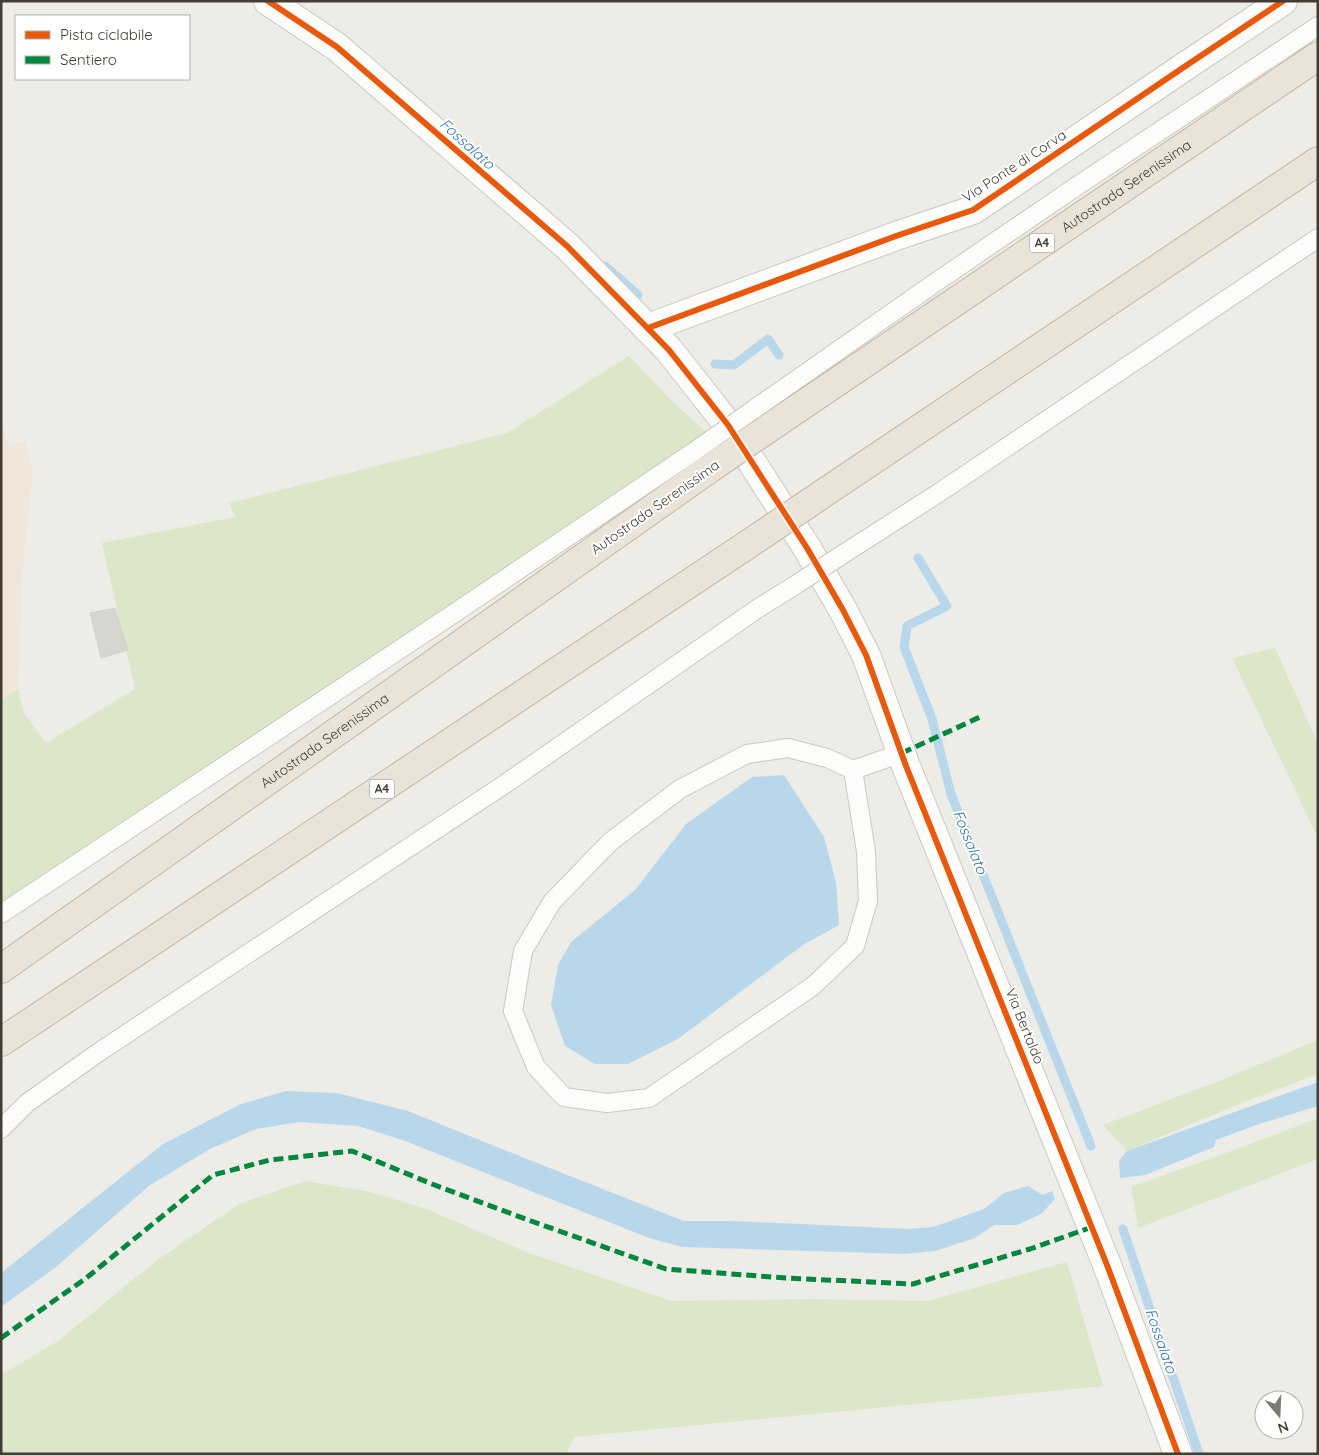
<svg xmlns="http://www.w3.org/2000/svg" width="1319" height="1455" viewBox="0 0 1319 1455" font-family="Quicksand,sans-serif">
	<rect width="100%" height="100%" fill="#eeece7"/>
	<path fill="#f0e7da" d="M 1,422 L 9,445 L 25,441 L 33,474 L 24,551 L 18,689 L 1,700 Z"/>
	<path fill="#dbe7c8" d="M 629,356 L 675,404 L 711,436 L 1,909 L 1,700 L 18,689 L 24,713 L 46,743 L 135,689 L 102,543 L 235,517 L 229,503 L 507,433 Z
		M 1275,648 L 1318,744 L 1318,838 L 1232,658 Z
		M 1318,1040 L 1318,1074 L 1239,1104 L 1127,1151 L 1103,1125 L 1224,1079 Z
		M 1318,1118 L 1318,1159 L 1138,1228 L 1131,1187 L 1245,1146 Z
		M 305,1181 L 370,1192 L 427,1209 L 526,1252 L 672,1301 L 814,1299 L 927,1301 L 1067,1262 L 1103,1386 L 574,1437 L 566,1454 L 1,1454 L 1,1375 L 58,1341 L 156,1261 L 239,1204 Z"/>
	<path fill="#b9d7ea" d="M 784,775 L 824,837 L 836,882 L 839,925 L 803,945 L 678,1039 L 628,1064 L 595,1064 L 565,1046 L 551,1005 L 558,965 L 571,942 L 635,890 L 686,824 L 752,777 Z
		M 1318,1082 L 1318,1106 L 1259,1124 L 1216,1140 L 1214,1147 L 1145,1175 L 1120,1178 L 1119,1161 L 1127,1151 Z
		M 286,1091 L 337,1093 L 408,1111 L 527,1159 L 684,1221 L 733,1221 L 909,1229 L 933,1227 L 984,1209 L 1004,1193 L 1028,1186 L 1042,1195 L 1052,1191 L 1055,1199 L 1041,1214 L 1017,1225 L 994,1225 L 975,1238 L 935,1251 L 905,1254 L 682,1247 L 649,1238 L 405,1141 L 358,1126 L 300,1122 L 256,1129 L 210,1149 L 150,1185 L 56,1267 L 1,1307 L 1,1273 L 163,1144 L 241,1104 Z"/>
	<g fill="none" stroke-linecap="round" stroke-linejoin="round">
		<path stroke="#b9d7ea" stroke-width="9" d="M 605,266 L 638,295
			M 715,364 L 734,365 L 768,339 L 779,355
			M 918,558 L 947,606 L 907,626 L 904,647 L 932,719 L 951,794 L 1091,1146
			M 1123,1229 L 1199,1454"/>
	</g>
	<path fill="#d7d5d0" stroke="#d6d3cd" d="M 115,608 L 128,650 L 101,658 L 90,613 Z"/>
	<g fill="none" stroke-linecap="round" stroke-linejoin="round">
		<g stroke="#cac8c3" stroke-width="20">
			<path id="service" d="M 753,410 L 939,280 L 1077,186 L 1318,26
				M 837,558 L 937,494 L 1318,238
				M 853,770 L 866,852 L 868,901 L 855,946 L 813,986 L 649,1098 L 607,1103 L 564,1097 L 536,1067 L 513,1011 L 523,951 L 552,902 L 610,842 L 680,789 L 747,754 L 788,748 L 827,758 L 853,770 L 902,753
				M 1,914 L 453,614 L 695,451
				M 1,1129 L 27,1103 L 102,1050 L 505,784 L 757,609 L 797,584"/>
		</g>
		<g stroke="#cac8c3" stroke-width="30">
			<path id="minor" d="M 268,1 L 337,47 L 567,246 L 669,350 L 728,425 L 807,548 L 843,610 L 866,655 L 906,766 L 1107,1265 L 1178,1454
				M 648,328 L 896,236 L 973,210 L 1187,65 L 1283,1"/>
		</g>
		<g stroke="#c4b8a3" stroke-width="30">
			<g id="motorway">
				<path id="s1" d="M 766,430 L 1318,56"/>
				<path d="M 809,503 L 1318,161"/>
				<path id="s2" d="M 1,969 L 709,469"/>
				<path d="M 1,1042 L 762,535"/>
			</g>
		</g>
		<use href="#service" stroke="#fcfcfb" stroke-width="18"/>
		<use href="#minor" stroke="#fcfcfb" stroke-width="28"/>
		<use href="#motorway" stroke="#eae4d8" stroke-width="28"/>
		<g stroke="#cac8c3" stroke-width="20" stroke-linecap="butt">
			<path id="service-bridge" d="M 695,451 L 753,410
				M 797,584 L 837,558"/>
		</g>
		<g stroke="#c4b8a3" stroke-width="30" stroke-linecap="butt">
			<path id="motorway-bridge" d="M 709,469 L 766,430
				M 762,535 L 809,503"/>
		</g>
		<use href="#service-bridge" stroke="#fcfcfb" stroke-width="18"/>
		<use href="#motorway-bridge" stroke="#eae4d8" stroke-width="28"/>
		<path stroke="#00873e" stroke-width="5" stroke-dasharray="10 5" stroke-linecap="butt" d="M 902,753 L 980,717
			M 1,1338 L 85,1279 L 213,1175 L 270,1160 L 352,1151 L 432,1184 L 531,1221 L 666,1269 L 786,1278 L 913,1284 L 1030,1249 L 1092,1227"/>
		<g stroke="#fff" stroke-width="9">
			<path id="cycleway" d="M 268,1 L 337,47 L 567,246 L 669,350 L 728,425 L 807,548 L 843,610 L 866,655 L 906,766 L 1107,1265 L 1178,1454
				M 648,328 L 896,236 L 973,210 L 1187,65 L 1283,1"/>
		</g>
		<use href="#cycleway" stroke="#e8590c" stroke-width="6"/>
	</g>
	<g text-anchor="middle" stroke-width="4" stroke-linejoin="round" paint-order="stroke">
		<g fill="#fff" stroke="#7b7671" stroke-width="1">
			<rect x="1029.5" y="233.5" width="25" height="19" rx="4"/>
			<rect x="369.5" y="779.5" width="25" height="19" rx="4"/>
		</g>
		<g font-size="12" font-weight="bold" fill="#423c34">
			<text x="1042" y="247">A4</text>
			<text x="382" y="793">A4</text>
		</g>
		<g font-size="14" fill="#423c34" stroke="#fff">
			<text transform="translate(1014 166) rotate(-33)" y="5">Via Ponte di Corva</text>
			<text dy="5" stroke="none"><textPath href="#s1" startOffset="435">Autostrada Serenissima</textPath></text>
			<text transform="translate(655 507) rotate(-35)" y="5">Autostrada Serenissima</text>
			<text dy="5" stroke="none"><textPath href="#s2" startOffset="396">Autostrada Serenissima</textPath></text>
			<text transform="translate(1025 1026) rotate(68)" y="5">Via Bertaldo</text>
		</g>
		<g font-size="15" font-style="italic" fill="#3478a7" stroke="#fff">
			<text transform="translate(467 144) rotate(42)" y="5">Fossalato</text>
			<text transform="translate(970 842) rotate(68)" y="5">Fossalato</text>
			<text transform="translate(1161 1341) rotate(71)" y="5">Fossalato</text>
		</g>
	</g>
	<rect width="1319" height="1455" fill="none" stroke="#423c34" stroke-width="5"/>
	<rect x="15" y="15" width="175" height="65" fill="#ffffff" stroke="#b3b1ae"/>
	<rect x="25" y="31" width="25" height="8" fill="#e8590c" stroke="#b3b1ae"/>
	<text x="60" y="40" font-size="15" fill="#423c34">Pista ciclabile</text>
	<rect x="25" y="56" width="25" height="8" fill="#00873e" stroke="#b3b1ae"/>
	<text x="60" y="65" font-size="15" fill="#423c34">Sentiero</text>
	<g transform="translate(1279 1415) rotate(161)"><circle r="24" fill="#ffffff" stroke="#b3b1ae"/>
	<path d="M0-4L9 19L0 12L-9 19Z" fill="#7e7a73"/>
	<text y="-8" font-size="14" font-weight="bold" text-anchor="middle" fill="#423c34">N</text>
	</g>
</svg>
